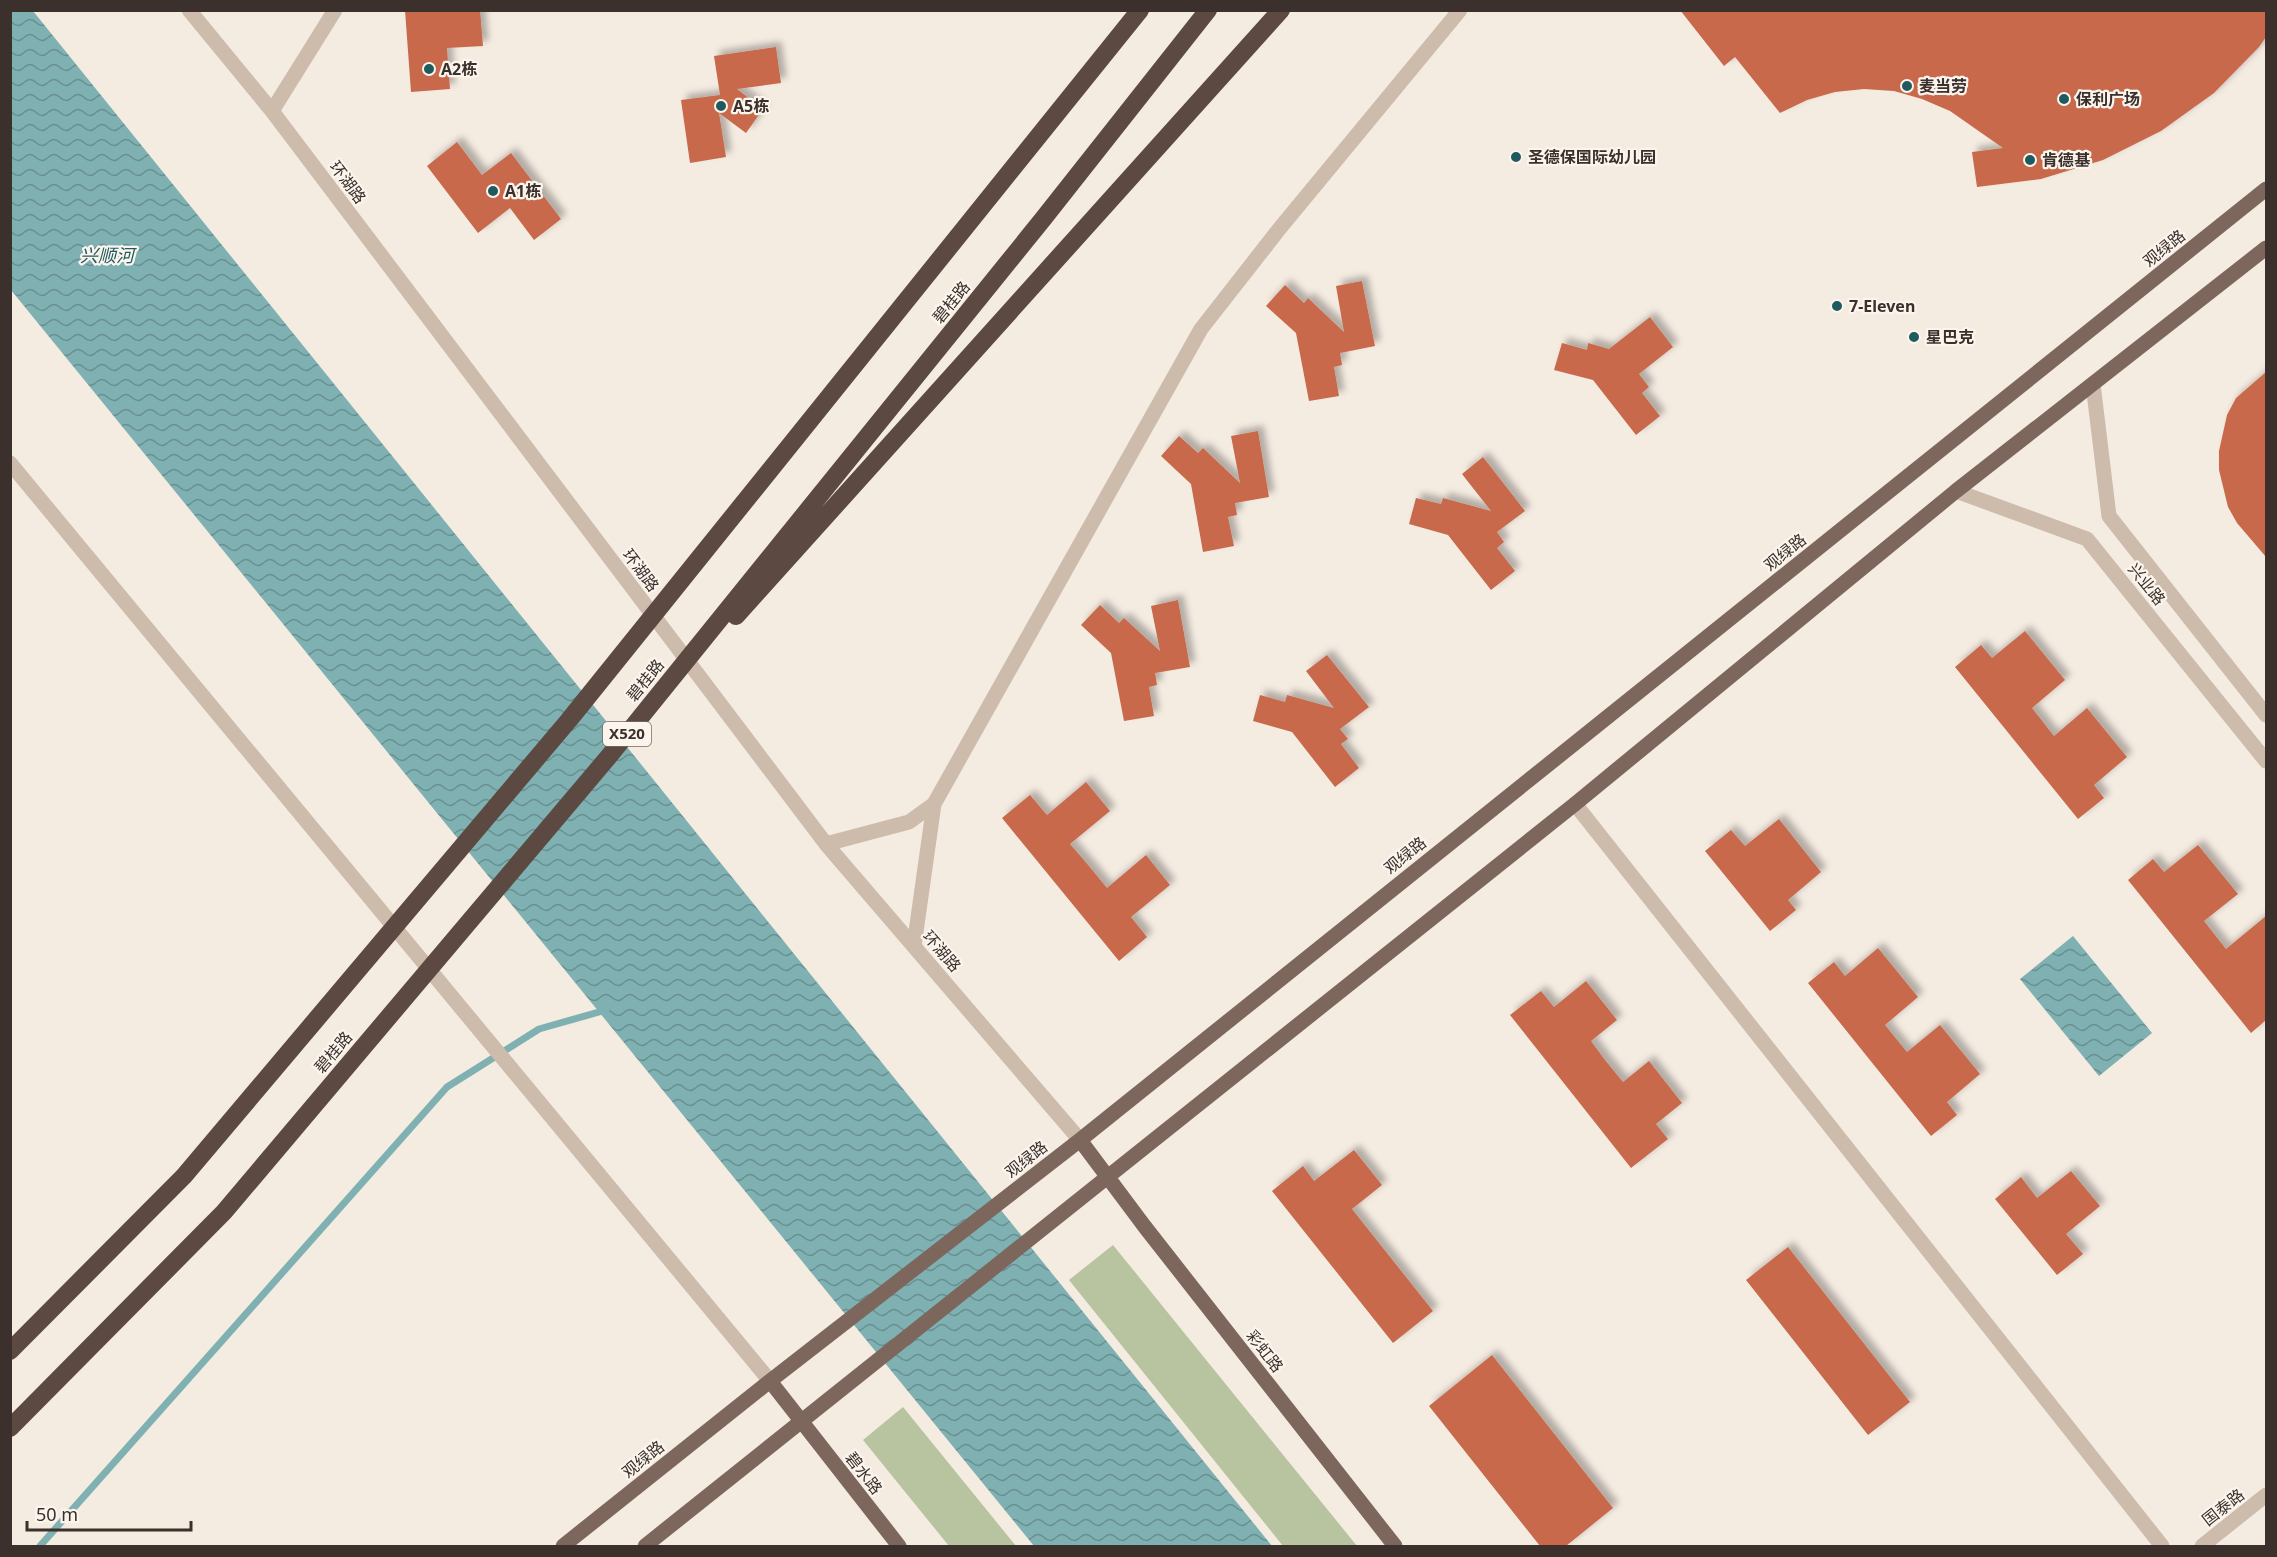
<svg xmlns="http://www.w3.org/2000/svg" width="2277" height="1557" viewBox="0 0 2277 1557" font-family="'Noto Sans','Noto Sans SC',sans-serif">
	<defs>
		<pattern id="water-waves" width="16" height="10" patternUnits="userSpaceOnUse" patternTransform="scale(1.5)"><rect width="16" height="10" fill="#7fb0b2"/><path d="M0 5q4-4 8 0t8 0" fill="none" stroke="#699091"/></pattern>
		<filter id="shadow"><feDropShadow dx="5.5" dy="-5.5" stdDeviation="3" flood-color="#0004"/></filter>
	</defs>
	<rect width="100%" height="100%" fill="#f4ebe1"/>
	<path fill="#b8c4a0" d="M 1113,1245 L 1357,1546 L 1283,1546 L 1069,1280 Z
		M 903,1407 L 1016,1546 L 949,1546 L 863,1440 Z"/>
	<path fill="url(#water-waves)" d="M 10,11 L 33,11 L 1272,1546 L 1034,1546 L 11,290 Z
		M 2073,936 L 2152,1033 L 2099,1076 L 2020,979 Z"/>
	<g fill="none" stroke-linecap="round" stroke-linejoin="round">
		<path stroke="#7fb0b2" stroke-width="7" d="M 40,1546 L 447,1087 L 539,1029 L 606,1010"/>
	</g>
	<path fill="#c8694b" filter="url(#shadow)" d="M 405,10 L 480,10 L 483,46 L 447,48 L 450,89 L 411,92 Z
		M 1680,10 L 2266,10 L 2266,37 L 2259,47 L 2214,93 L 2161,131 L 2103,160 L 2041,179 L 1977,187 L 1972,152 L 2003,148 L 1950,111 L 1922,99 L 1894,91 L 1864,89 L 1835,92 L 1807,100 L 1780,113 L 1735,57 L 1724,66 Z
		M 776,47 L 781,83 L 737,89 L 763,109 L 746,133 L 719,113 L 726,157 L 690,163 L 681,100 L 720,95 L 714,56 Z
		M 457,142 L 482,175 L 511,153 L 561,219 L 534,240 L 510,208 L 478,233 L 427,166 Z
		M 1362,281 L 1375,346 L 1340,353 L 1342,365 L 1334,367 L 1339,396 L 1309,401 L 1296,333 L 1266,306 L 1285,285 L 1304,303 L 1308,298 L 1344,332 L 1336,286 Z
		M 1650,317 L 1673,347 L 1639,374 L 1649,387 L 1642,393 L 1660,416 L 1636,435 L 1593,380 L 1554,370 L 1562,343 L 1587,350 L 1588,343 L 1609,349 Z
		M 2266,372 L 2266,557 L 2237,523 L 2228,507 L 2219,470 L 2219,451 L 2227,415 L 2236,398 Z
		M 1258,431 L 1269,497 L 1235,503 L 1237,515 L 1228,517 L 1234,546 L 1203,552 L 1191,484 L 1161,456 L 1179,436 L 1198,453 L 1203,448 L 1240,483 L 1231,436 Z
		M 1483,457 L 1525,511 L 1497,532 L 1504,542 L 1497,548 L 1515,571 L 1491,590 L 1448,535 L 1409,524 L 1416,498 L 1441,504 L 1443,498 L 1491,511 L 1462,474 Z
		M 1178,600 L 1190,667 L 1155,673 L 1157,685 L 1149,687 L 1154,716 L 1124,721 L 1111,653 L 1081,625 L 1100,605 L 1119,623 L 1124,618 L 1160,651 L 1151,606 Z
		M 2025,631 L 2065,680 L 2032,708 L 2054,736 L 2087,708 L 2127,757 L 2094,785 L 2104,798 L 2078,819 L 1955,667 L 1981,645 L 1992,658 Z
		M 1327,655 L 1369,707 L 1340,729 L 1348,739 L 1341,744 L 1359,768 L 1335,787 L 1292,732 L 1253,721 L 1260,695 L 1285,702 L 1287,695 L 1334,708 L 1306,671 Z
		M 1086,782 L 1110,811 L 1070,844 L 1089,866 L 1107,888 L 1146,855 L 1170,885 L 1131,917 L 1147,937 L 1119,961 L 1002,818 L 1030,795 L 1047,815 Z
		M 1779,819 L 1821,872 L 1788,900 L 1796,910 L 1770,931 L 1705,851 L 1731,830 L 1745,846 Z
		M 2198,845 L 2238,894 L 2204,921 L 2226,949 L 2266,916 L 2266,1020 L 2251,1033 L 2128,880 L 2153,859 L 2164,872 Z
		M 1878,948 L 1918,997 L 1885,1025 L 1907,1052 L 1940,1025 L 1980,1074 L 1947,1102 L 1957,1115 L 1931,1136 L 1808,983 L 1834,962 L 1845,976 Z
		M 1586,981 L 1617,1020 L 1591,1041 L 1605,1060 L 1623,1082 L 1649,1061 L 1682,1103 L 1656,1124 L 1668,1139 L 1631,1168 L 1510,1015 L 1541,991 L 1554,1007 Z
		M 1354,1150 L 1382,1185 L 1352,1209 L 1433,1311 L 1393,1343 L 1272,1191 L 1303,1166 L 1314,1181 Z
		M 2071,1171 L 2100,1206 L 2066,1234 L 2083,1254 L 2057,1275 L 1995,1199 L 2021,1177 L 2037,1198 Z
		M 1788,1247 L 1910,1402 L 1868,1435 L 1746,1280 Z
		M 1492,1355 L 1613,1508 L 1566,1546 L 1540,1546 L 1429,1406 Z"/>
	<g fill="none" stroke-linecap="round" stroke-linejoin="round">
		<path stroke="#cdbbac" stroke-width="15" d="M 189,10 L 272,111 L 826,844 L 1080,1140
			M 272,111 L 335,10
			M 2093,384 L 2109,516 L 2266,715
			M 10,463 L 770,1381
			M 1956,491 L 2087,539 L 2266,761
			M 1575,804 L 2162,1546
			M 826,844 L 909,822 L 934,804
			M 914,946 L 934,804 L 1201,329 L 1280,228 L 1460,10
			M 2202,1546 L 2266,1495"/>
		<path stroke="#7d675c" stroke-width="15" d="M 1080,1140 L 1145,1227 L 1395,1546
			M 770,1381 L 899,1546
			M 563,1546 L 770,1381 L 1080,1140 L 2266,189
			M 645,1546 L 1575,804 L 1956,491 L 2266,248"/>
		<path stroke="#5c4a42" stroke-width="18" d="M 736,616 L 1281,10
			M 10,1351 L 184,1176 L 569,720 L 1140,10
			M 10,1428 L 224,1212 L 610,755 L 1043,219 L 1208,10"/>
	</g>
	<g fill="#1f5a5e" stroke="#fbf5ee" stroke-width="2">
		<circle cx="429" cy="69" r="6"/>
		<circle cx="1907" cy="86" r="6"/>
		<circle cx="2064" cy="99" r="6"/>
		<circle cx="721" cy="106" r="6"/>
		<circle cx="1516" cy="157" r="6"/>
		<circle cx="2030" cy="160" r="6"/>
		<circle cx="493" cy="191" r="6"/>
		<circle cx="1837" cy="306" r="6"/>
		<circle cx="1914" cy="337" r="6"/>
	</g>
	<g text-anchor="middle" stroke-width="4.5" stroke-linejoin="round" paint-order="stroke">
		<rect fill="#fbf5ee" stroke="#756b66" stroke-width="1.5" x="603" y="722" width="48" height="24" rx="4.5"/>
		<g font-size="15" font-weight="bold" fill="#3b302b">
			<text x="627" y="739">X520</text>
		</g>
		<g font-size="16" font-weight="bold" fill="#3b302b" stroke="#fbf5ee" text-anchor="start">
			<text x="441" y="75">A2栋</text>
			<text x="1919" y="92">麦当劳</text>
			<text x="2076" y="105">保利广场</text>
			<text x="733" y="112">A5栋</text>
			<text x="1528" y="163">圣德保国际幼儿园</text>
			<text x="2042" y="166">肯德基</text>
			<text x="505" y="197">A1栋</text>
			<text x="1849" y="312">7-Eleven</text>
			<text x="1926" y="343">星巴克</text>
		</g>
		<g font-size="16" fill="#3b302b" stroke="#fbf5ee">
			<text transform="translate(348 182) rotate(53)" y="6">环湖路</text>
			<text transform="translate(2164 248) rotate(-39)" y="6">观绿路</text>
			<text transform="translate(951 302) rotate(-51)" y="6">碧桂路</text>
			<text transform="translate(1785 552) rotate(-39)" y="6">观绿路</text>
			<text transform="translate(641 570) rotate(53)" y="6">环湖路</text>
			<text transform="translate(2147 584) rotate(51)" y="6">兴业路</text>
			<text transform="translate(645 680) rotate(-51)" y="6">碧桂路</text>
			<text transform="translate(1405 855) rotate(-39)" y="6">观绿路</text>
			<text transform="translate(942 951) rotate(49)" y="6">环湖路</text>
			<text transform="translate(333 1052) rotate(-50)" y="6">碧桂路</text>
			<text transform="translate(1026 1159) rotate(-38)" y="6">观绿路</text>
			<text transform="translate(1265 1351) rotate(52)" y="6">彩虹路</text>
			<text transform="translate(643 1459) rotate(-39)" y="6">观绿路</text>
			<text transform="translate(864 1473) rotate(52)" y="6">碧水路</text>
			<text transform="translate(2223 1507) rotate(-38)" y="6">国泰路</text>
		</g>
		<g font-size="18" font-style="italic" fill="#1f5a5e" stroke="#fbf5ee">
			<text x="107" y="262">兴顺河</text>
		</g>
	</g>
	<rect width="2277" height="1557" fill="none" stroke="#3b302b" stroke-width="24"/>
	<path d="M27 1521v9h164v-9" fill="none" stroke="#3b302b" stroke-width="3"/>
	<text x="36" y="1521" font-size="18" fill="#3b302b" stroke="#fbf5ee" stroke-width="4.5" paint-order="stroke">50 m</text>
</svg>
